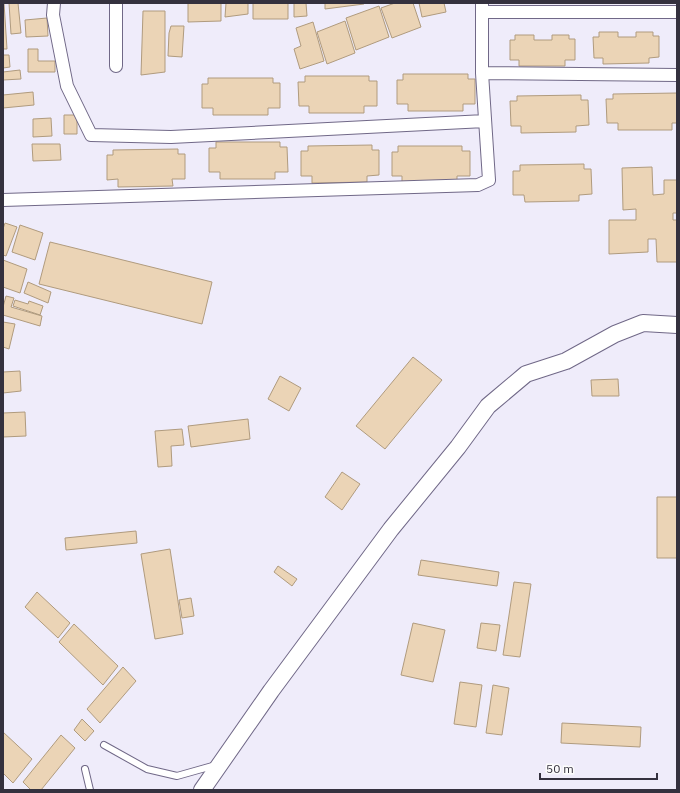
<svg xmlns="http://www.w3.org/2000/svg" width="680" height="793" viewBox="0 0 680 793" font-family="'IBM Plex Sans',sans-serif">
	<rect width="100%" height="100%" fill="#efecfa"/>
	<path fill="#ebd4b6" stroke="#b09b7e" d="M 3,3 L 4,3 L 7,49 L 3,49 Z
		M 9,3 L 18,3 L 21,33 L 11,34 Z
		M 188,3 L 221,3 L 221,21 L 188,22 Z
		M 226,3 L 248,3 L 248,14 L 225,17 Z
		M 253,3 L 288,3 L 288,19 L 253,19 Z
		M 294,3 L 306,3 L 307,16 L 294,17 Z
		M 325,3 L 364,3 L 364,4 L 325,9 Z
		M 395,3 L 413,3 L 421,27 L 392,38 L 381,8 Z
		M 419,3 L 444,3 L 446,12 L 422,17 Z
		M 379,6 L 389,37 L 356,50 L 346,18 Z
		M 143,11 L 165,11 L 165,72 L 141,75 Z
		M 47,18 L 48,36 L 26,37 L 25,20 Z
		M 345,21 L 355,53 L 327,64 L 317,32 Z
		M 313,22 L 324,61 L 300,69 L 294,49 L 301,46 L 296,28 Z
		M 171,26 L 184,26 L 182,57 L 168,56 L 169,33 Z
		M 599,32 L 618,32 L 618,37 L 636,37 L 636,32 L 653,32 L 653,36 L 659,36 L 659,57 L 649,58 L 649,63 L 603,64 L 603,58 L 594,58 L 593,37 L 599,37 Z
		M 515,35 L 534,35 L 534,40 L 552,40 L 552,35 L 569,35 L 569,39 L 575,39 L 575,60 L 565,60 L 565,66 L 519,66 L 519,60 L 510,60 L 510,40 L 515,40 Z
		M 28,49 L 38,49 L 38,61 L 55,61 L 55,72 L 28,72 Z
		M 3,55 L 9,55 L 10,67 L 3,68 Z
		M 20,70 L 21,79 L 3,80 L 3,72 Z
		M 403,74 L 468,74 L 468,79 L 475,79 L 475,104 L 463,104 L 463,111 L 408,111 L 408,104 L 397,104 L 397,80 L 403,80 Z
		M 305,76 L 369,76 L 369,81 L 377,81 L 377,106 L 364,106 L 364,113 L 309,113 L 309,106 L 299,106 L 298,82 L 305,82 Z
		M 208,78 L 273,78 L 273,83 L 280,83 L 280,108 L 268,108 L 268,115 L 213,115 L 213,108 L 202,108 L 202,84 L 208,84 Z
		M 33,92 L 34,105 L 3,108 L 3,95 Z
		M 677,93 L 677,123 L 672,123 L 672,130 L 618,130 L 618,123 L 607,123 L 606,99 L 613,99 L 613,94 Z
		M 581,95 L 581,100 L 588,100 L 589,125 L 576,126 L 576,132 L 521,133 L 521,126 L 511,126 L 510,101 L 517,101 L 517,96 Z
		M 64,115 L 77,115 L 77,134 L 64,134 Z
		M 51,118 L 52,136 L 33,137 L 33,119 Z
		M 216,142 L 280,142 L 280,147 L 287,147 L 288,172 L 275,172 L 275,179 L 220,179 L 220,172 L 209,172 L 209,148 L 216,148 Z
		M 32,144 L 60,144 L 61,160 L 33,161 Z
		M 372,145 L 372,150 L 379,150 L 379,175 L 367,176 L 367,182 L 312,183 L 312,176 L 301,176 L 301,151 L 308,151 L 308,146 Z
		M 398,146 L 462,146 L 462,151 L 470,151 L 470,176 L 457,176 L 457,183 L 402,183 L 402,176 L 392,176 L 392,152 L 398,152 Z
		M 178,149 L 178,154 L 185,154 L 185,179 L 172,179 L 173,186 L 118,187 L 118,179 L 107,180 L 107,155 L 113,155 L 113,150 Z
		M 584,164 L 584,169 L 591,169 L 592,194 L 579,195 L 579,201 L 525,202 L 524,195 L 513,195 L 513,171 L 520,171 L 520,165 Z
		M 652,167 L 653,195 L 664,194 L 664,180 L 677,180 L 677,213 L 673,213 L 673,220 L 677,220 L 677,262 L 657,262 L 656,239 L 648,239 L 648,252 L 609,254 L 609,220 L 636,220 L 636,209 L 623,210 L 622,168 Z
		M 5,223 L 17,227 L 6,256 L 3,255 L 3,229 Z
		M 20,225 L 43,233 L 35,260 L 12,252 Z
		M 50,242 L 212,282 L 202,324 L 39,284 Z
		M 3,260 L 27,269 L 20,293 L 3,287 Z
		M 28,282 L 51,292 L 48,303 L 24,293 Z
		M 6,296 L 14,298 L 11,307 L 42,316 L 40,326 L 3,315 L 3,307 Z
		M 15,300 L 28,304 L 29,301 L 43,306 L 40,315 L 13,306 Z
		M 3,322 L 15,324 L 9,349 L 3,347 Z
		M 413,357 L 442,380 L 385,449 L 356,426 Z
		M 20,371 L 21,391 L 3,393 L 3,372 Z
		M 280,376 L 301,388 L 289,411 L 268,399 Z
		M 618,379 L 619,396 L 592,396 L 591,380 Z
		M 25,412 L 26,436 L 3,437 L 3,413 Z
		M 248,419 L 250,439 L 191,447 L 188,426 Z
		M 182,429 L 184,445 L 171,446 L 172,466 L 158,467 L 155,431 Z
		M 342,472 L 360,484 L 342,510 L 325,497 Z
		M 657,497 L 677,497 L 677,558 L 657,558 Z
		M 136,531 L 137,543 L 66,550 L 65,538 Z
		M 170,549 L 183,634 L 155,639 L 141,554 Z
		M 421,560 L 499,572 L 497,586 L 418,575 Z
		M 278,566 L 297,579 L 292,586 L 274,572 Z
		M 514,582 L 531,584 L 520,657 L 503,655 Z
		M 37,592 L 70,623 L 58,638 L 25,607 Z
		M 191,598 L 194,616 L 182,618 L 179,600 Z
		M 413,623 L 445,630 L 433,682 L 401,675 Z
		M 481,623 L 500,625 L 496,651 L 477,648 Z
		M 74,624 L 118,666 L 103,685 L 59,642 Z
		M 123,667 L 136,681 L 100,723 L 87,709 Z
		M 460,682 L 482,685 L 476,727 L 454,724 Z
		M 493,685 L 509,688 L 502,735 L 486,733 Z
		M 82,719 L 94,731 L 85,741 L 74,730 Z
		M 562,723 L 641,727 L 640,747 L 561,743 Z
		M 3,732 L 32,759 L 13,783 L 3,773 Z
		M 61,735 L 75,748 L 41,790 L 31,790 L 23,782 Z"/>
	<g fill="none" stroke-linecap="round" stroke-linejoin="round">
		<g stroke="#706887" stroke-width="8">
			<path id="service" d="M 104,745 L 147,769 L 177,776 L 216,765
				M 85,769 L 90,790"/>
		</g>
		<g stroke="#706887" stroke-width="14">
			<path id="minor" d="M 54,3 L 53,15 L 67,86 L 91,135 L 171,137 L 485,121
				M 482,12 L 677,12
				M 116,66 L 116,3
				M 482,73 L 677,75
				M 3,200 L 478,185 L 489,180 L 482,73 L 482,3"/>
		</g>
		<g stroke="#706887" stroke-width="18">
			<path id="tertiary" d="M 202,790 L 271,691 L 391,529 L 458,447 L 488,406 L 526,374 L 566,361 L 615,334 L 643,323 L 677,325"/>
		</g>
		<use href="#service" stroke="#fff" stroke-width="6"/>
		<use href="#minor" stroke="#fff" stroke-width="12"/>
		<use href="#tertiary" stroke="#fff" stroke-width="16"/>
	</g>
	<rect width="680" height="793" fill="none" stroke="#34313e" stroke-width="8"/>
	<path d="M540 773v6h117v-6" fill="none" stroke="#34313e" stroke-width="2"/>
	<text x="546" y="773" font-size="12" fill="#34313e" stroke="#fcfcfc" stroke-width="3" paint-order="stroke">50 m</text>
</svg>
